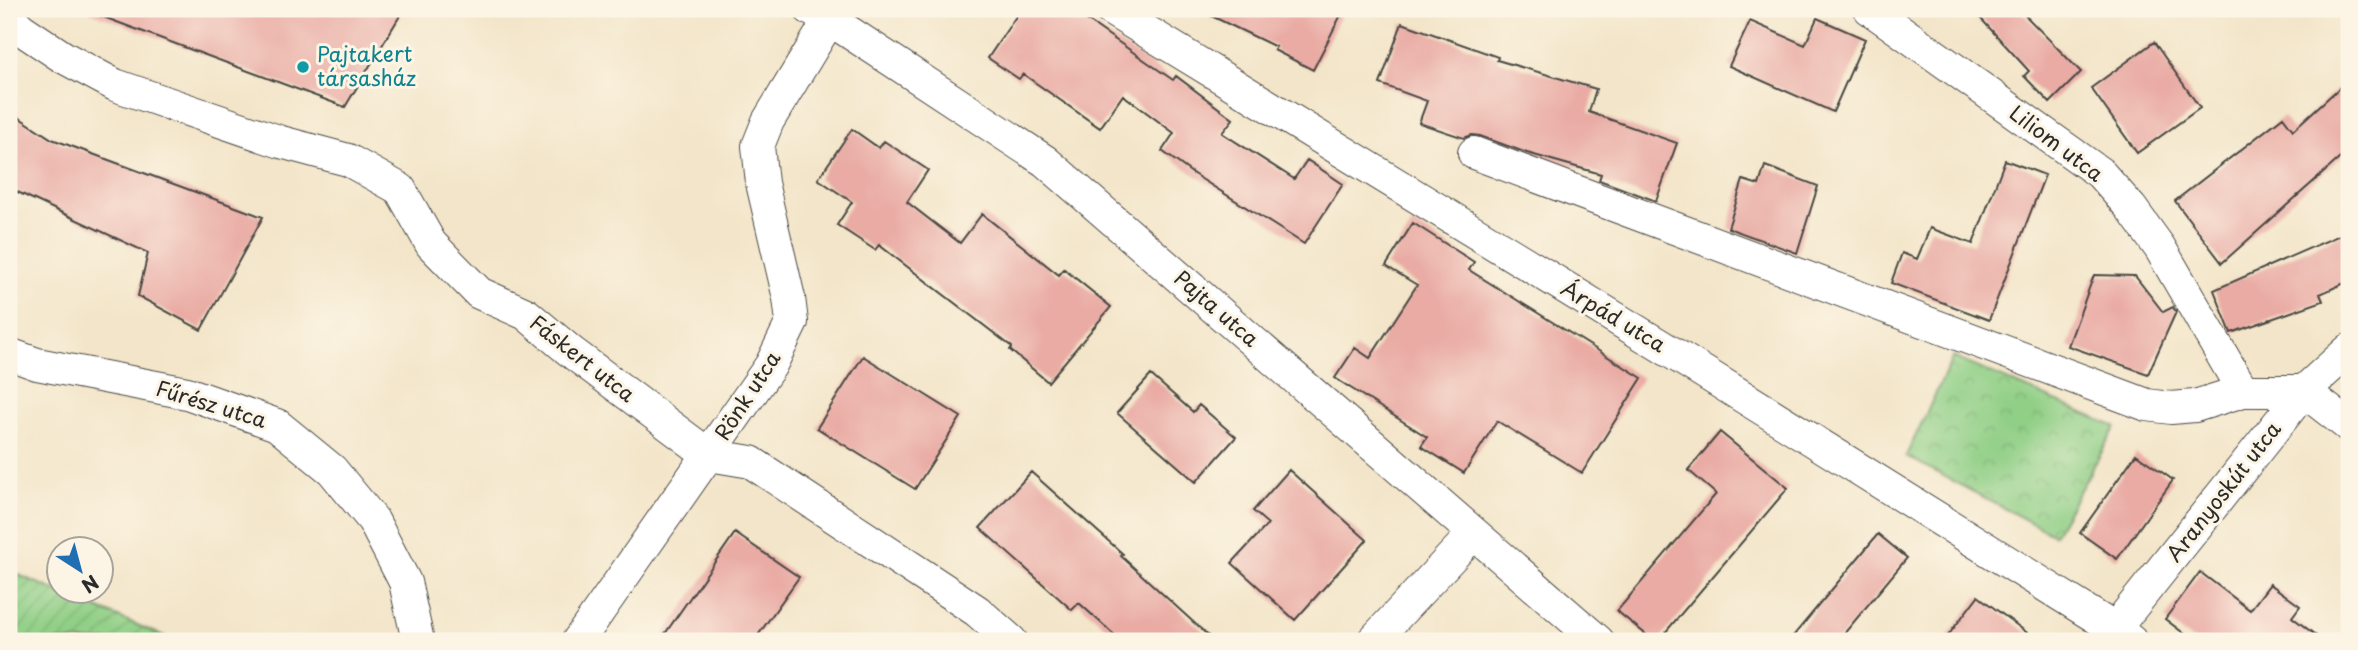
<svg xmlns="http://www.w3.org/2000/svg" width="2358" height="650" viewBox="0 0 2358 650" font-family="'Playpen Sans',sans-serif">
	<defs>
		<pattern id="park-crowns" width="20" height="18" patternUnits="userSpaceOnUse" patternTransform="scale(1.75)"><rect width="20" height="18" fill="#90cf86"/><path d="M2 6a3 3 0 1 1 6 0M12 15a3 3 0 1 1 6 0" fill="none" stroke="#7cb274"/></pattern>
		<pattern id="garden-furrows" width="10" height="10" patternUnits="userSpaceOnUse" patternTransform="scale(1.75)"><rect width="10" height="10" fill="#90cf86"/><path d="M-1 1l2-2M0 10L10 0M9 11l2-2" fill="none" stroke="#7cb274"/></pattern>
	</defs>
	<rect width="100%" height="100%" fill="#fcf5e5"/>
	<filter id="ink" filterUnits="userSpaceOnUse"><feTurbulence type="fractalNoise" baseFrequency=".0143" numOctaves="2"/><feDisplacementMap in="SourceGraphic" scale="14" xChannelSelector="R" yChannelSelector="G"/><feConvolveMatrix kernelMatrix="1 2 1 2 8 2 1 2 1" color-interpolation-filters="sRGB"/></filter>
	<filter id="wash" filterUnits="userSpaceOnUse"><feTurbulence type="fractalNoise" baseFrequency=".00686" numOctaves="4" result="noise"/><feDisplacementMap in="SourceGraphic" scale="28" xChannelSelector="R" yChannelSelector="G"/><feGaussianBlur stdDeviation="1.57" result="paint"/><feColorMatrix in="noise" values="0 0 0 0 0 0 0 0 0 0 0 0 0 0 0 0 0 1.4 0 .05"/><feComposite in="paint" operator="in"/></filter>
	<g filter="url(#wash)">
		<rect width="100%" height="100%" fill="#f3e5c9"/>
		<path fill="url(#park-crowns)" stroke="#5e7d58" stroke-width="2" d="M 1953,357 L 2116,427 L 2054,535 L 1906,456 Z"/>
		<path fill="url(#garden-furrows)" stroke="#5e7d58" stroke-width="2" d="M 9,571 L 175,641 L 9,641 Z"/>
		<g id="blocks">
			<path fill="#e9aba4" d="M 90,9 L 404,9 L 345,107 L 90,12 Z
				M 1021,9 L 1071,9 L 1173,80 L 1176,76 L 1233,119 L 1222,133 L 1294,179 L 1307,160 L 1343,184 L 1304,244 L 1192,173 L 1162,151 L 1174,133 L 1123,95 L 1100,128 L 1023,74 L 1019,79 L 988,58 Z
				M 1197,9 L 1344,9 L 1313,70 L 1274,50 L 1276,47 Z
				M 1972,9 L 2019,9 L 2081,72 L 2050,103 L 2024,76 L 2029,71 Z
				M 1817,18 L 1865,39 L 1833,112 L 1729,66 L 1750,21 L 1805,45 Z
				M 1402,23 L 1498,57 L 1497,60 L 1596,89 L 1589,112 L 1677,143 L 1656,201 L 1599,180 L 1601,174 L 1527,153 L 1480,136 L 1472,135 L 1464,138 L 1419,123 L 1427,101 L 1380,84 Z
				M 2154,42 L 2200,108 L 2137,153 L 2091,88 Z
				M 2349,79 L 2349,150 L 2222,263 L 2175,201 L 2283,117 L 2293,130 Z
				M 9,111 L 52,139 L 263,217 L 201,330 L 138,296 L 148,253 L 9,188 Z
				M 852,129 L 879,148 L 884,141 L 928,170 L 907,202 L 960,243 L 982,214 L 1059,275 L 1064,269 L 1111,307 L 1048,382 L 1010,350 L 1012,347 L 879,245 L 875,250 L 837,225 L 852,202 L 818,179 Z
				M 2005,160 L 2045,175 L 1989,320 L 1891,283 L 1902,253 L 1917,259 L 1930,228 L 1973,244 Z
				M 1765,166 L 1818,186 L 1797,253 L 1728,228 L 1743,180 L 1759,185 Z
				M 1413,223 L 1474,262 L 1469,270 L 1642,378 L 1582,473 L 1497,421 L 1464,473 L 1421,446 L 1427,437 L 1335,378 L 1355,348 L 1370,358 L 1417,285 L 1386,266 Z
				M 2349,231 L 2349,281 L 2320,294 L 2323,301 L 2231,333 L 2214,290 Z
				M 2094,275 L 2135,276 L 2163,312 L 2173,307 L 2176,312 L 2148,374 L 2068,346 Z
				M 863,356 L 961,417 L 915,489 L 817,428 Z
				M 1151,375 L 1193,412 L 1199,405 L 1236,437 L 1196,482 L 1117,413 Z
				M 1720,432 L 1788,488 L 1658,641 L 1654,641 L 1617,611 L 1716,494 L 1688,470 Z
				M 2136,454 L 2173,480 L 2117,559 L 2080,533 Z
				M 1289,470 L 1367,540 L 1295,620 L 1232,563 L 1268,524 L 1253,511 Z
				M 1031,472 L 1123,554 L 1121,556 L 1214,641 L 1121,641 L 1079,603 L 1072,610 L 980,528 Z
				M 735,533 L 799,577 L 754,641 L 660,641 Z
				M 1878,534 L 1907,558 L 1838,641 L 1789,641 Z
				M 2200,572 L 2250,610 L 2270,584 L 2300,606 L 2292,617 L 2323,641 L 2194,641 L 2165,619 Z
				M 1978,596 L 2038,641 L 1944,641 Z"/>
		</g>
	</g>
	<g filter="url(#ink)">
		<use href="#blocks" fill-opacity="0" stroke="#494743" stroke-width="2"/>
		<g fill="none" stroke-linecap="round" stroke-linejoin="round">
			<g stroke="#494743" stroke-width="34">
				<path id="minor" d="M 810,9 L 829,19 L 1045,161 L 1598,641
					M 1110,9 L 1697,368 L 2115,629 L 2131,641
					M 1870,9 L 2100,173 L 2131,208 L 2160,248 L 2243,391
					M 9,17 L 21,29 L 63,57 L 115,85 L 281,142 L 348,160 L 400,189 L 431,244 L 479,293 L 526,314 L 570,351 L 709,455 L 751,462 L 977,611 L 1011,641
					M 1474,153 L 2147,405 L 2171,408 L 2195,406 L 2243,391 L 2304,391 L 2349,426
					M 9,354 L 37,364 L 187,393 L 277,425 L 332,470 L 373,520 L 405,582 L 418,641
					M 578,641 L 771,365 L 792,322 L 789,298 L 762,183 L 758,146 L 768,121 L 836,9
					M 1373,641 L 1473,534
					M 2105,641 L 2304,391 L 2349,350"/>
			</g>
			<use href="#minor" stroke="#fff" stroke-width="32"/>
		</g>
	</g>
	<circle fill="#0f9aa8" stroke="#fcf5e5" stroke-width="2.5" cx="303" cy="67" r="7"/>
	<g text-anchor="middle" stroke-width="6" stroke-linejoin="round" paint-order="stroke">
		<g font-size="21" fill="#0d838f" stroke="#fcf5e5" text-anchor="start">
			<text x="317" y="62">Pajtakert<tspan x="317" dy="24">társasház</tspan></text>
		</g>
		<g font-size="21" fill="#2b2b2b" stroke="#fcf5e5">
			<text transform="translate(2056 144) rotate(37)" y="7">Liliom utca</text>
			<text transform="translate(1216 309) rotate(41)" y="7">Pajta utca</text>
			<text transform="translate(1613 317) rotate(31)" y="7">Árpád utca</text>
			<text transform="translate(582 359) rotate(38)" y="7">Fáskert utca</text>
			<text transform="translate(748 396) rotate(-57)" y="7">Rönk utca</text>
			<text transform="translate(211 405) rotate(17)" y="7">Fűrész utca</text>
			<text transform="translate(2224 492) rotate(-52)" y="7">Aranyoskút utca</text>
		</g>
	</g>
	<rect width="2358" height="650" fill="none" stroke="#fcf5e5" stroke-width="35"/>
	<g transform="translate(80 570) rotate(144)"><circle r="33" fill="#fcf5e5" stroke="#a8a49b" stroke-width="2"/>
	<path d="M0-5L12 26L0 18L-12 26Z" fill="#1f6fb2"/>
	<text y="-10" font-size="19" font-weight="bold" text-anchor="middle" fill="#2b2b2b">N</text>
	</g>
</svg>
